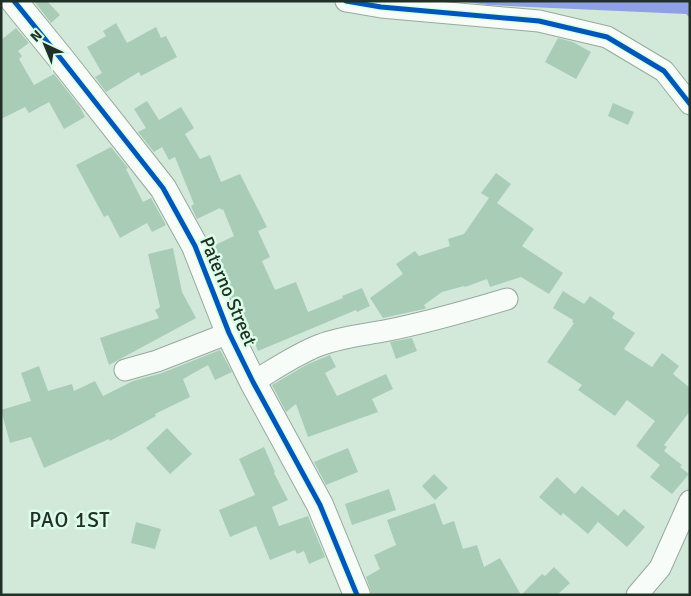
<svg xmlns="http://www.w3.org/2000/svg" width="691" height="596" viewBox="0 0 691 596" font-family="Signika,sans-serif">
	<rect width="100%" height="100%" fill="#d2e9da"/>
	<path fill="#90a0e4" d="M 460,1 L 690,1 L 690,18 L 686,14 L 488,5 Z"/>
	<path fill="#a9ccb7" d="M 34,1 L 47,1 L 60,15 L 51,23 Z
		M 116,23 L 127,43 L 156,27 L 161,38 L 166,36 L 177,57 L 141,76 L 139,72 L 106,92 L 95,77 L 102,73 L 87,47 L 106,36 L 103,31 Z
		M 16,28 L 29,43 L 18,51 L 22,56 L 19,59 L 34,85 L 54,74 L 80,107 L 85,117 L 64,129 L 49,102 L 29,113 L 25,107 L 1,119 L 1,40 Z
		M 558,38 L 573,42 L 591,52 L 576,79 L 545,62 Z
		M 147,101 L 159,120 L 181,107 L 194,128 L 185,134 L 200,159 L 210,155 L 221,182 L 240,174 L 267,227 L 258,231 L 270,257 L 262,261 L 275,290 L 296,282 L 308,312 L 343,298 L 342,296 L 362,288 L 370,306 L 357,312 L 356,310 L 258,351 L 246,322 L 242,324 L 211,247 L 234,236 L 223,209 L 221,210 L 220,208 L 197,219 L 191,206 L 194,204 L 175,157 L 169,160 L 162,147 L 154,152 L 138,132 L 146,128 L 134,109 Z
		M 613,103 L 634,112 L 628,125 L 608,116 Z
		M 111,147 L 128,168 L 126,169 L 143,202 L 151,198 L 166,225 L 152,232 L 147,223 L 120,238 L 108,215 L 104,217 L 76,165 Z
		M 496,173 L 511,184 L 497,203 L 534,229 L 522,246 L 563,273 L 549,294 L 521,277 L 490,287 L 487,279 L 465,287 L 464,286 L 442,292 L 424,305 L 426,308 L 424,309 L 383,318 L 370,298 L 403,274 L 396,264 L 415,251 L 419,256 L 450,246 L 448,239 L 464,234 L 489,198 L 481,193 Z
		M 173,248 L 182,292 L 196,318 L 109,365 L 100,338 L 159,318 L 155,310 L 160,307 L 148,254 Z
		M 563,291 L 584,304 L 590,296 L 615,313 L 612,318 L 635,333 L 624,349 L 652,367 L 662,353 L 679,366 L 673,374 L 690,388 L 690,411 L 664,445 L 667,447 L 664,451 L 682,465 L 680,467 L 689,474 L 672,494 L 650,477 L 660,465 L 636,446 L 655,421 L 627,400 L 615,416 L 578,390 L 582,385 L 547,362 L 574,323 L 572,322 L 573,320 L 553,308 Z
		M 412,338 L 417,351 L 396,359 L 390,342 Z
		M 220,350 L 232,372 L 215,380 L 208,365 L 183,379 L 190,397 L 155,414 L 156,416 L 110,441 L 109,439 L 44,468 L 31,437 L 10,443 L 1,410 L 31,401 L 21,373 L 39,366 L 48,391 L 72,384 L 74,391 L 95,381 L 103,396 L 133,381 L 162,373 Z
		M 330,355 L 336,367 L 325,373 L 337,396 L 386,374 L 393,389 L 372,399 L 378,412 L 308,437 L 296,404 L 286,412 L 272,385 L 308,364 Z
		M 167,428 L 192,454 L 170,474 L 146,448 Z
		M 264,447 L 275,472 L 274,473 L 288,500 L 272,507 L 279,526 L 308,516 L 325,557 L 309,564 L 304,551 L 297,554 L 295,550 L 270,560 L 256,526 L 230,537 L 219,510 L 255,495 L 239,459 Z
		M 348,448 L 358,472 L 326,485 L 314,462 Z
		M 434,474 L 448,488 L 435,500 L 422,486 Z
		M 557,477 L 575,494 L 582,486 L 618,516 L 624,509 L 645,527 L 627,547 L 598,522 L 588,534 L 563,513 L 561,516 L 539,497 Z
		M 389,489 L 396,510 L 352,525 L 345,504 Z
		M 435,503 L 443,525 L 454,521 L 463,549 L 477,545 L 484,567 L 500,558 L 521,595 L 372,595 L 366,577 L 380,569 L 374,555 L 396,545 L 387,520 Z
		M 136,522 L 161,529 L 155,549 L 131,543 Z
		M 554,567 L 570,583 L 557,595 L 521,595 L 542,574 L 545,576 Z"/>
	<g fill="none" stroke-linecap="round" stroke-linejoin="round">
		<g stroke="#97a99d" stroke-width="23">
			<path id="minor" d="M 346,1 L 381,7 L 539,21 L 607,37 L 664,71 L 690,104
				M 125,370 L 157,361 L 229,333
				M 253,382 C 275,369 296,354 320,345 C 341,337 362,335 384,331 C 426,323 467,311 507,299
				M 637,595 L 660,568 L 690,501"/>
		</g>
		<g stroke="#97a99d" stroke-width="28">
			<path id="tertiary" d="M 14,1 L 62,60 L 163,188 L 195,246 L 229,333 L 253,382 L 320,505 L 357,595"/>
		</g>
		<use href="#minor" stroke="#f8fcf9" stroke-width="21"/>
		<use href="#tertiary" stroke="#f8fcf9" stroke-width="26"/>
		<g stroke="#dcfde7" stroke-width="8">
			<path id="cycleway" d="M 14,1 L 62,60 L 163,188 L 195,246 L 229,333 L 253,382 L 320,505 L 357,595
				M 346,1 L 381,7 L 539,21 L 607,37 L 664,71 L 690,104"/>
		</g>
		<use href="#cycleway" stroke="#0057b8" stroke-width="5"/>
	</g>
	<g text-anchor="middle" stroke-width="5" stroke-linejoin="round" paint-order="stroke">
		<g font-size="19" fill="#213026" stroke="#dcfde7">
			<text transform="translate(229 291) rotate(67)" y="7">Paterno Street</text>
		</g>
		<g font-size="21" letter-spacing="1" fill="#213026" stroke="#dcfde7">
			<text x="70" y="527">PAO 1ST</text>
		</g>
	</g>
	<rect width="691" height="596" fill="none" stroke="#213026" stroke-width="5"/>
	<g transform="translate(45 45) rotate(316)" stroke="#dcfde7" stroke-width="4" paint-order="stroke">
	<path d="M0-4L9 19L0 12L-9 19Z" fill="#213026"/>
	<text y="-8" font-size="14" font-weight="bold" text-anchor="middle" fill="#213026">N</text>
	</g>
</svg>
